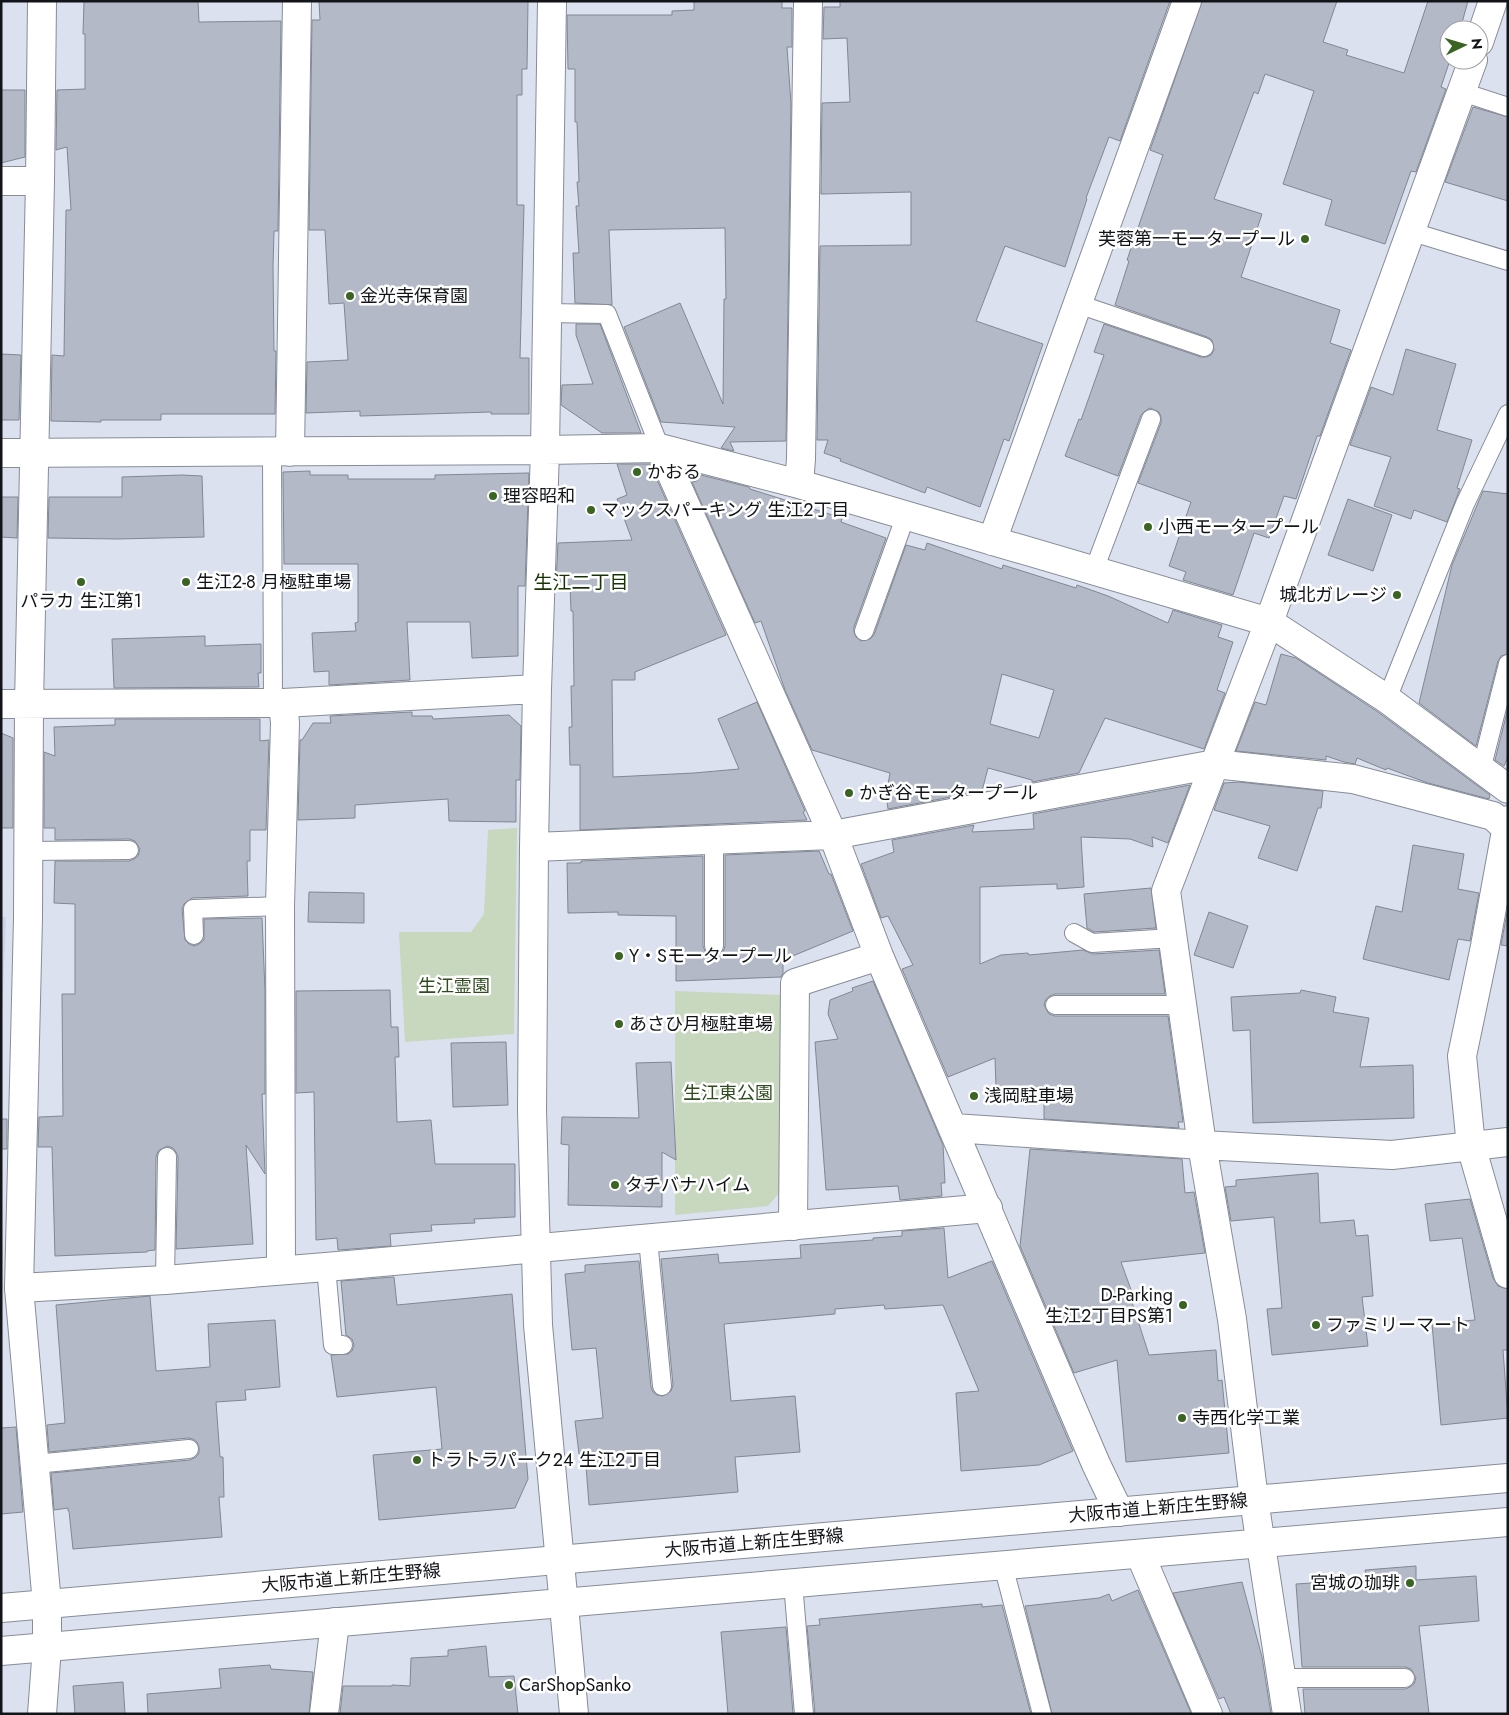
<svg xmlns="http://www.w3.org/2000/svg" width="1509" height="1715" viewBox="0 0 1509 1715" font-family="Jost,'Noto Sans JP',sans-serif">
	<rect width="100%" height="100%" fill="#dbe1ef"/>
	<path fill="#cad3e7" d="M 1,917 L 6,917 L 1,1041 Z"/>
	<path fill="#c7d8bf" d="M 517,828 L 514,1034 L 405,1042 L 399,932 L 471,932 L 484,914 L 488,830 Z
		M 675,991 L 781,995 L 780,1192 L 768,1206 L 675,1215 Z"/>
	<path fill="#b3b9c6" stroke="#818793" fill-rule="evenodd" d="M 84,1 L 198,1 L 199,22 L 281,21 L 278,231 L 274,231 L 273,267 L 274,351 L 276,351 L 275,414 L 161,414 L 161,420 L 101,420 L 101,422 L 51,421 L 52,355 L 64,356 L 66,210 L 71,210 L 67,147 L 56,150 L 57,90 L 85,89 L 85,34 L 83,34 Z
		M 319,1 L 528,1 L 527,69 L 522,69 L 522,95 L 517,95 L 517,205 L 524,205 L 520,358 L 529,358 L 529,414 L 491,414 L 491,412 L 360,416 L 360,411 L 306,413 L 307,362 L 348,360 L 344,303 L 329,304 L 325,230 L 309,230 L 312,20 L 320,20 Z
		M 694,1 L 782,1 L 782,8 L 792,8 L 792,47 L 787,47 L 791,104 L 786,441 L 730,442 L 734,451 L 721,448 L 735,427 L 661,422 L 624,327 L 680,303 L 723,404 L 724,299 L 726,299 L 725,228 L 609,230 L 612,305 L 575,303 L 573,253 L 579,253 L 576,206 L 579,206 L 577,182 L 579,182 L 577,122 L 575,122 L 575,69 L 568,69 L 567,15 L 672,15 L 672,11 L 694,10 Z
		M 840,1 L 1170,1 L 1120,141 L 1109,137 L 1086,198 L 1087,199 L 1065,267 L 1005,246 L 976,321 L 1043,344 L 1009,441 L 1004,439 L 980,507 L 927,487 L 925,493 L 840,461 L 841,459 L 824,453 L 828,440 L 817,440 L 820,246 L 911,245 L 911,192 L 821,194 L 822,103 L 850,102 L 847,38 L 823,39 L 824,7 L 840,7 Z
		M 1202,1 L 1337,1 L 1323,42 L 1348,50 L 1346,55 L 1404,73 L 1428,1 L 1468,1 L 1460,30 L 1449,30 L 1449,60 L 1450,60 L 1441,87 L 1446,89 L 1416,172 L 1411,171 L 1385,244 L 1325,225 L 1332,200 L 1283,184 L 1314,91 L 1265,74 L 1258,94 L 1254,92 L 1214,199 L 1262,214 L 1241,277 L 1340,310 L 1330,343 L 1351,350 L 1320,436 L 1317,436 L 1296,499 L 1284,496 L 1269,538 L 1254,533 L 1233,595 L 1183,580 L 1186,572 L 1169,566 L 1191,502 L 1138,483 L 1161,423 L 1161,417 L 1159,412 L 1150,408 L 1145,411 L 1141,415 L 1118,476 L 1065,456 L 1079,419 L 1081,420 L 1104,355 L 1094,352 L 1104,324 L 1201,357 L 1206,357 L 1211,355 L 1214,350 L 1212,340 L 1207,337 L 1115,305 L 1129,261 L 1127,260 L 1163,155 L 1150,150 Z
		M 1,90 L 25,90 L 25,157 L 1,163 Z
		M 1473,107 L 1508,117 L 1508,201 L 1445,182 Z
		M 576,324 L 600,324 L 641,433 L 602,433 L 561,405 L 562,385 L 593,384 L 576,335 Z
		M 1406,349 L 1456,364 L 1437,430 L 1472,440 L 1457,488 L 1460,489 L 1447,522 L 1414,510 L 1411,519 L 1374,506 L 1391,457 L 1350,445 L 1371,387 L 1393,395 Z
		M 1,354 L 21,355 L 19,420 L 1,420 Z
		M 617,464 L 650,464 L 726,635 L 635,672 L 635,680 L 612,680 L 613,777 L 694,773 L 739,769 L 718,719 L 757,702 L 805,811 L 803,812 L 807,820 L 580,830 L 580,765 L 570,765 L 569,727 L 572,727 L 571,686 L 574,686 L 573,611 L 571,611 L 570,585 L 556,585 L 558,543 L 632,540 L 617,499 L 627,495 Z
		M 310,471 L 310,475 L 348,475 L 348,479 L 435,479 L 435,475 L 529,473 L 525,586 L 518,586 L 518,656 L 472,658 L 470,622 L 407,622 L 410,680 L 329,685 L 329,671 L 314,672 L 312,633 L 356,631 L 355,623 L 358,622 L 358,564 L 284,564 L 283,472 Z
		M 182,475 L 202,476 L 204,537 L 118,539 L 48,538 L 49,497 L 122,497 L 122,477 Z
		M 701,475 L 749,487 L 750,489 L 842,518 L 841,522 L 886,538 L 854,627 L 854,632 L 856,637 L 861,641 L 870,639 L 874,635 L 906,545 L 925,550 L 927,543 L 1002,569 L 1003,565 L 1076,588 L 1077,585 L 1108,596 L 1168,623 L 1173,610 L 1222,625 L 1218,637 L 1233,642 L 1217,690 L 1225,693 L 1204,749 L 1105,718 L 1079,773 L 1032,782 L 1032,780 L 988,768 L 982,791 L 888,809 L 886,795 L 890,773 L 812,750 L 785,690 L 761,621 L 755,623 L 692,482 L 697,481 ZM 1002,674 L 1054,690 L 1039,738 L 990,724 Z
		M 1483,491 L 1508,494 L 1508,654 L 1501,656 L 1498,661 L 1476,746 L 1419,703 L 1452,565 Z
		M 1,497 L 18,497 L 17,538 L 1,537 Z
		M 1348,499 L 1392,515 L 1373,571 L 1328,555 Z
		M 205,636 L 205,646 L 261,644 L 261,673 L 258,673 L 259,687 L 114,688 L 112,639 Z
		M 1281,654 L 1296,658 L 1378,712 L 1490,795 L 1489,799 L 1428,783 L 1387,768 L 1386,770 L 1357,758 L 1355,764 L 1344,762 L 1326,756 L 1326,760 L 1236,751 L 1255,702 L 1266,705 Z
		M 1508,708 L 1508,757 L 1504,766 L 1495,760 Z
		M 412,712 L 412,716 L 432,716 L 433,719 L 509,715 L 521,726 L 520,780 L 516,780 L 516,822 L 449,821 L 448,799 L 355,805 L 355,818 L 298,820 L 300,740 L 302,740 L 313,723 L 331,723 L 330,716 Z
		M 115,719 L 260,719 L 260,741 L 269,740 L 266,830 L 250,830 L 250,861 L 247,861 L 248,896 L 192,898 L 184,904 L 182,909 L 185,940 L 189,944 L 194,946 L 199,944 L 204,940 L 204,919 L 262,918 L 265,991 L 265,1094 L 262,1094 L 265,1174 L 246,1145 L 253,1244 L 176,1249 L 178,1157 L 176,1152 L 173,1148 L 167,1146 L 158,1151 L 156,1157 L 155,1250 L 147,1251 L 147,1252 L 55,1256 L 52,1147 L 38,1147 L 39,1117 L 63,1116 L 62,994 L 75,994 L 75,904 L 54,903 L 55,861 L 129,861 L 134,859 L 138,856 L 140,849 L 135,841 L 129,839 L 55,840 L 55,828 L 44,828 L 44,752 L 55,756 L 54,727 L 115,725 Z
		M 1,733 L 13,738 L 13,828 L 1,828 Z
		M 1239,782 L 1323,791 L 1321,808 L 1318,808 L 1297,871 L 1258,858 L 1270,826 L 1214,810 L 1224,783 Z
		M 1190,785 L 1168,843 L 1152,837 L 1153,847 L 1130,839 L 1081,837 L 1084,887 L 1057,889 L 1057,884 L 980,887 L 980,964 L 1001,955 L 1028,953 L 1029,955 L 1083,950 L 1093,954 L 1159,950 L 1165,994 L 1055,994 L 1050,996 L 1046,999 L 1044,1005 L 1049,1014 L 1055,1016 L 1168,1016 L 1183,1122 L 1178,1122 L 1179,1128 L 1044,1119 L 1044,1087 L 996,1088 L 995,1058 L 948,1077 L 902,969 L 913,965 L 888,916 L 881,918 L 861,864 L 894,852 L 892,840 L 974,825 L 972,832 L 1034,829 L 1033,814 Z
		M 1413,845 L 1464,854 L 1458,889 L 1479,893 L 1470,941 L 1458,939 L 1449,980 L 1363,959 L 1376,906 L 1402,912 Z
		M 819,851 L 829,874 L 831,874 L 853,931 L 783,960 L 783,973 L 781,977 L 676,981 L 676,916 L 618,915 L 618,912 L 568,913 L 567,863 L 581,863 L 581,861 L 703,856 L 703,946 L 705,951 L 708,955 L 714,957 L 723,952 L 725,946 L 725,855 Z
		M 1151,888 L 1156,928 L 1094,932 L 1087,928 L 1084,894 Z
		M 309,892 L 364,893 L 364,923 L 308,922 Z
		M 1508,908 L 1508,946 L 1501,945 Z
		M 1209,912 L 1248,926 L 1233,968 L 1194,955 Z
		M 873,981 L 943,1145 L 945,1183 L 941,1183 L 942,1196 L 900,1200 L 898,1186 L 826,1190 L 815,1042 L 838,1039 L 828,1014 L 830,1000 L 853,991 L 852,988 Z
		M 390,990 L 391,1027 L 398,1027 L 399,1057 L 395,1057 L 397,1122 L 431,1120 L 435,1164 L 515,1164 L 515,1217 L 474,1219 L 475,1223 L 431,1225 L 432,1231 L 390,1234 L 391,1246 L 338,1250 L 337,1238 L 316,1240 L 314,1092 L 296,1093 L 296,991 Z
		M 1301,990 L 1336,997 L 1333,1012 L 1369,1018 L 1360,1067 L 1413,1065 L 1414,1118 L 1253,1123 L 1250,1030 L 1233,1031 L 1231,997 L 1300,993 Z
		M 506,1042 L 508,1105 L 453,1107 L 451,1043 Z
		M 671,1062 L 676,1160 L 662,1152 L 662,1207 L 568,1205 L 569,1145 L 561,1144 L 562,1117 L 639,1118 L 636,1063 Z
		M 1,1119 L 7,1119 L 7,1149 L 1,1149 Z
		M 1030,1149 L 1182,1159 L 1185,1193 L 1194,1192 L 1205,1253 L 1121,1262 L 1134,1298 L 1131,1299 L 1149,1355 L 1216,1350 L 1218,1381 L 1222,1380 L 1229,1453 L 1126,1462 L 1117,1360 L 1074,1373 L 1020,1246 Z
		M 1318,1173 L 1320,1223 L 1354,1220 L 1356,1236 L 1368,1235 L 1373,1296 L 1362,1297 L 1368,1346 L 1272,1355 L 1267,1309 L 1282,1308 L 1274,1217 L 1231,1221 L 1225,1187 L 1236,1186 L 1236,1180 Z
		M 1470,1199 L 1493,1278 L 1498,1286 L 1508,1289 L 1508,1350 L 1503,1350 L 1508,1418 L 1441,1425 L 1432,1324 L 1475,1320 L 1462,1238 L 1430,1241 L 1425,1204 Z
		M 944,1228 L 948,1278 L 992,1261 L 1073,1451 L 1039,1465 L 961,1471 L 956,1393 L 979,1391 L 943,1305 L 885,1309 L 884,1305 L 835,1309 L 835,1314 L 724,1324 L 731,1401 L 795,1396 L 800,1452 L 735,1457 L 738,1492 L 589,1505 L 585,1453 L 579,1454 L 575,1421 L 603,1418 L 596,1348 L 572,1350 L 565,1274 L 585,1272 L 585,1265 L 639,1261 L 651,1387 L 653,1392 L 657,1395 L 663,1396 L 671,1391 L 673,1385 L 661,1259 L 718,1254 L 719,1263 L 801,1258 L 800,1245 L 873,1240 L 873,1238 L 902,1236 L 902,1231 Z
		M 394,1277 L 397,1305 L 512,1294 L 528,1479 L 515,1508 L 379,1520 L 373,1455 L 442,1449 L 436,1387 L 337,1397 L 331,1355 L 348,1354 L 352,1351 L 354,1345 L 352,1339 L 346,1335 L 341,1281 Z
		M 150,1296 L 156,1371 L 210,1367 L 208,1324 L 275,1320 L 280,1387 L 245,1390 L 246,1400 L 216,1402 L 220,1457 L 223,1457 L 224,1497 L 219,1497 L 222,1537 L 73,1549 L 69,1511 L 68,1511 L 68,1508 L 54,1510 L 51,1473 L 190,1460 L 196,1457 L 199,1453 L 199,1447 L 197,1442 L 193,1439 L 188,1438 L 49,1452 L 47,1425 L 65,1423 L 56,1305 Z
		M 16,1427 L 23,1512 L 1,1514 L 1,1428 Z
		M 1416,1566 L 1416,1580 L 1476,1576 L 1479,1621 L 1419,1626 L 1429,1714 L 1305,1714 L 1303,1689 L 1405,1689 L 1410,1687 L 1414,1684 L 1416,1678 L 1411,1669 L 1405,1667 L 1302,1667 L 1296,1584 L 1327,1582 L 1327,1579 L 1366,1576 L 1365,1570 Z
		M 1242,1582 L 1262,1657 L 1271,1714 L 1231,1714 L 1224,1697 L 1219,1699 L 1173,1593 Z
		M 1138,1590 L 1191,1713 L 1052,1714 L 1025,1606 L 1099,1598 L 1109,1594 L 1112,1601 Z
		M 982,1604 L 982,1607 L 1002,1605 L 1031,1714 L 815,1714 L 807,1626 L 820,1625 L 819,1619 Z
		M 786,1627 L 793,1714 L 728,1714 L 721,1632 Z
		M 486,1646 L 489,1677 L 514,1676 L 518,1714 L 340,1714 L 343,1686 L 392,1686 L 392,1685 L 410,1686 L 411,1658 L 448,1656 L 448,1650 Z
		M 270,1665 L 271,1669 L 313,1672 L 309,1714 L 148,1714 L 147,1694 L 221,1688 L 219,1669 Z
		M 123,1682 L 125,1714 L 75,1714 L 73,1686 Z"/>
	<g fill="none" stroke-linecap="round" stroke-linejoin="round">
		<g stroke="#868c98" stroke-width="20">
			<path id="service" d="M 1462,92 L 1508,107
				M 1409,231 L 1508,261
				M 1078,304 L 1204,347
				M 547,313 L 607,314 L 660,448
				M 272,452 L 273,702
				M 1094,570 L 1151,419
				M 864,631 L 906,515
				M 1387,699 L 1465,504 L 1508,414
				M 1481,770 L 1508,664
				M 714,840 L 714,946
				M 28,851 L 129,850
				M 1074,933 L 1092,943 L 1173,938
				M 194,935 L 193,909 L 280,906
				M 1055,1005 L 1182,1005
				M 648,1239 L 662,1386
				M 326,1267 L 333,1345 L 343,1345
				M 165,1280 L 167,1157
				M 35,1464 L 189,1449
				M 1003,1565 L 1042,1714
				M 793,1583 L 804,1714
				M 1282,1678 L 1405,1678"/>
		</g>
		<g stroke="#868c98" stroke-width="30">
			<path id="minor" d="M 552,1 L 545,450 L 537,689 L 534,847 L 532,1110 L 538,1325 L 574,1714
				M 1479,42 L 1493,1
				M 1,181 L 40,181
				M 660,448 L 833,835 L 879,956 L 1096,1464 L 1119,1512
				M 290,452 L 297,1
				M 1,453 L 545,450 L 660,448 L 799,484 L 1269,622 L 1387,699 L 1508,789
				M 799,484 L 801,459 L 808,1
				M 992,541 L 1187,1
				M 1,704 L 283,703 L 537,689
				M 1508,820 L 1485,946 L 1462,1056 L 1471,1146 L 1508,1274
				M 534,847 L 833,835 L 1215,764 L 1353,779 L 1493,816 L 1508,830
				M 954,1128 L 1202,1145 L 1392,1155 L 1508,1142
				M 793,1226 L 795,983 L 879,956
				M 281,1270 L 280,906 L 285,723 L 283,703
				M 1140,1554 L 1208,1714
				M 42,1714 L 47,1647 L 47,1604 L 19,1288 L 28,918 L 29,704 L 40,181 L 42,1
				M 324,1714 L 335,1622
				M 1287,1714 L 1254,1500 L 1232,1319 L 1202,1145 L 1166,891 L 1269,622 L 1473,60"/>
		</g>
		<g stroke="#868c98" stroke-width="30">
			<path id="tertiary" d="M 19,1288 L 165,1280 L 326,1267 L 988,1208"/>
		</g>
		<g stroke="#868c98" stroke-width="30">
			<path id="primary" d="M 1,1608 L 1508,1478
				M 1,1651 L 1508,1522"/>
		</g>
		<use href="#service" stroke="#fff" stroke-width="18"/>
		<use href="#minor" stroke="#fff" stroke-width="28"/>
		<use href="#tertiary" stroke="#fff" stroke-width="28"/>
		<use href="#primary" stroke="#fff" stroke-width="28"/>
	</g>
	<g fill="#3a6421" stroke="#fff" stroke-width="2">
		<circle cx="1305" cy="239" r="5"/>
		<circle cx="350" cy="296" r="5"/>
		<circle cx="637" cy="472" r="5"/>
		<circle cx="493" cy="496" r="5"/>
		<circle cx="591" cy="510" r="5"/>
		<circle cx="1148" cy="527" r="5"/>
		<circle cx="81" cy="582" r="5"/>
		<circle cx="186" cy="582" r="5"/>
		<circle cx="1397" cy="595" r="5"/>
		<circle cx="849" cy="793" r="5"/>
		<circle cx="619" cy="956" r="5"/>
		<circle cx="619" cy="1024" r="5"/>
		<circle cx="974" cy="1096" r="5"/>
		<circle cx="615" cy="1185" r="5"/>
		<circle cx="1183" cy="1305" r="5"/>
		<circle cx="1316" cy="1325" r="5"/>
		<circle cx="1182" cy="1418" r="5"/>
		<circle cx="417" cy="1460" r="5"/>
		<circle cx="1410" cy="1583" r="5"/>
		<circle cx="509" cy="1685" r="5"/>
	</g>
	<g text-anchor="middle" stroke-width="5" stroke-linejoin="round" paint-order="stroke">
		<g font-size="18" fill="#121419" stroke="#fff" text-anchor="start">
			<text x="1295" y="245" text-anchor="end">芙蓉第一モータープール</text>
			<text x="360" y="302">金光寺保育園</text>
			<text x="647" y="478">かおる</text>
			<text x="503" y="502">理容昭和</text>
			<text x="601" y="516">マックスパーキング 生江2丁目</text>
			<text x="1158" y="533">小西モータープール</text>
			<text x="196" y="588">生江2-8 月極駐車場</text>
			<text x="1387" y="601" text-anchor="end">城北ガレージ</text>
			<text x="81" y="607" text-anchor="middle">パラカ 生江第1</text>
			<text x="859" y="799">かぎ谷モータープール</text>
			<text x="629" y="962">Y・Sモータープール</text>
			<text x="629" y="1030">あさひ月極駐車場</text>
			<text x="984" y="1102">浅岡駐車場</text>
			<text x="625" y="1191">タチバナハイム</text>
			<text x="1173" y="1301" text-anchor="end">D-Parking<tspan x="1173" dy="21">生江2丁目PS第1</tspan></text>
			<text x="1326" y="1331">ファミリーマート</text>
			<text x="1192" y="1424">寺西化学工業</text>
			<text x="427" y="1466">トラトラパーク24 生江2丁目</text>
			<text x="1400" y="1589" text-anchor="end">宮城の珈琲</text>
			<text x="519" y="1691">CarShopSanko</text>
		</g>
		<g font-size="18" fill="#2f4c1f" stroke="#fff">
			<text x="454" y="992">生江霊園</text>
			<text x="728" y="1099">生江東公園</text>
		</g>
		<g font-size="18" fill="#121419" stroke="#fff">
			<text transform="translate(1158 1508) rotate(-5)" y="6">大阪市道上新庄生野線</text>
			<text transform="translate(754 1543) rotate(-5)" y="6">大阪市道上新庄生野線</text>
			<text transform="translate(351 1578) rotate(-5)" y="6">大阪市道上新庄生野線</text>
		</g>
		<g font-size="19" fill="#173304" stroke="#fff">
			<text x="581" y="589">生江二丁目</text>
		</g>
	</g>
	<rect width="1509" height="1715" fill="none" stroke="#121419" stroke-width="5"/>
	<g transform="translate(1464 45) rotate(85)"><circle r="24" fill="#ffffff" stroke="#a0a1a3"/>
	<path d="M0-4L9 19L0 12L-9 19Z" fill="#3a6421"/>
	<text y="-8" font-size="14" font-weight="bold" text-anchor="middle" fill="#121419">N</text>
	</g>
</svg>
